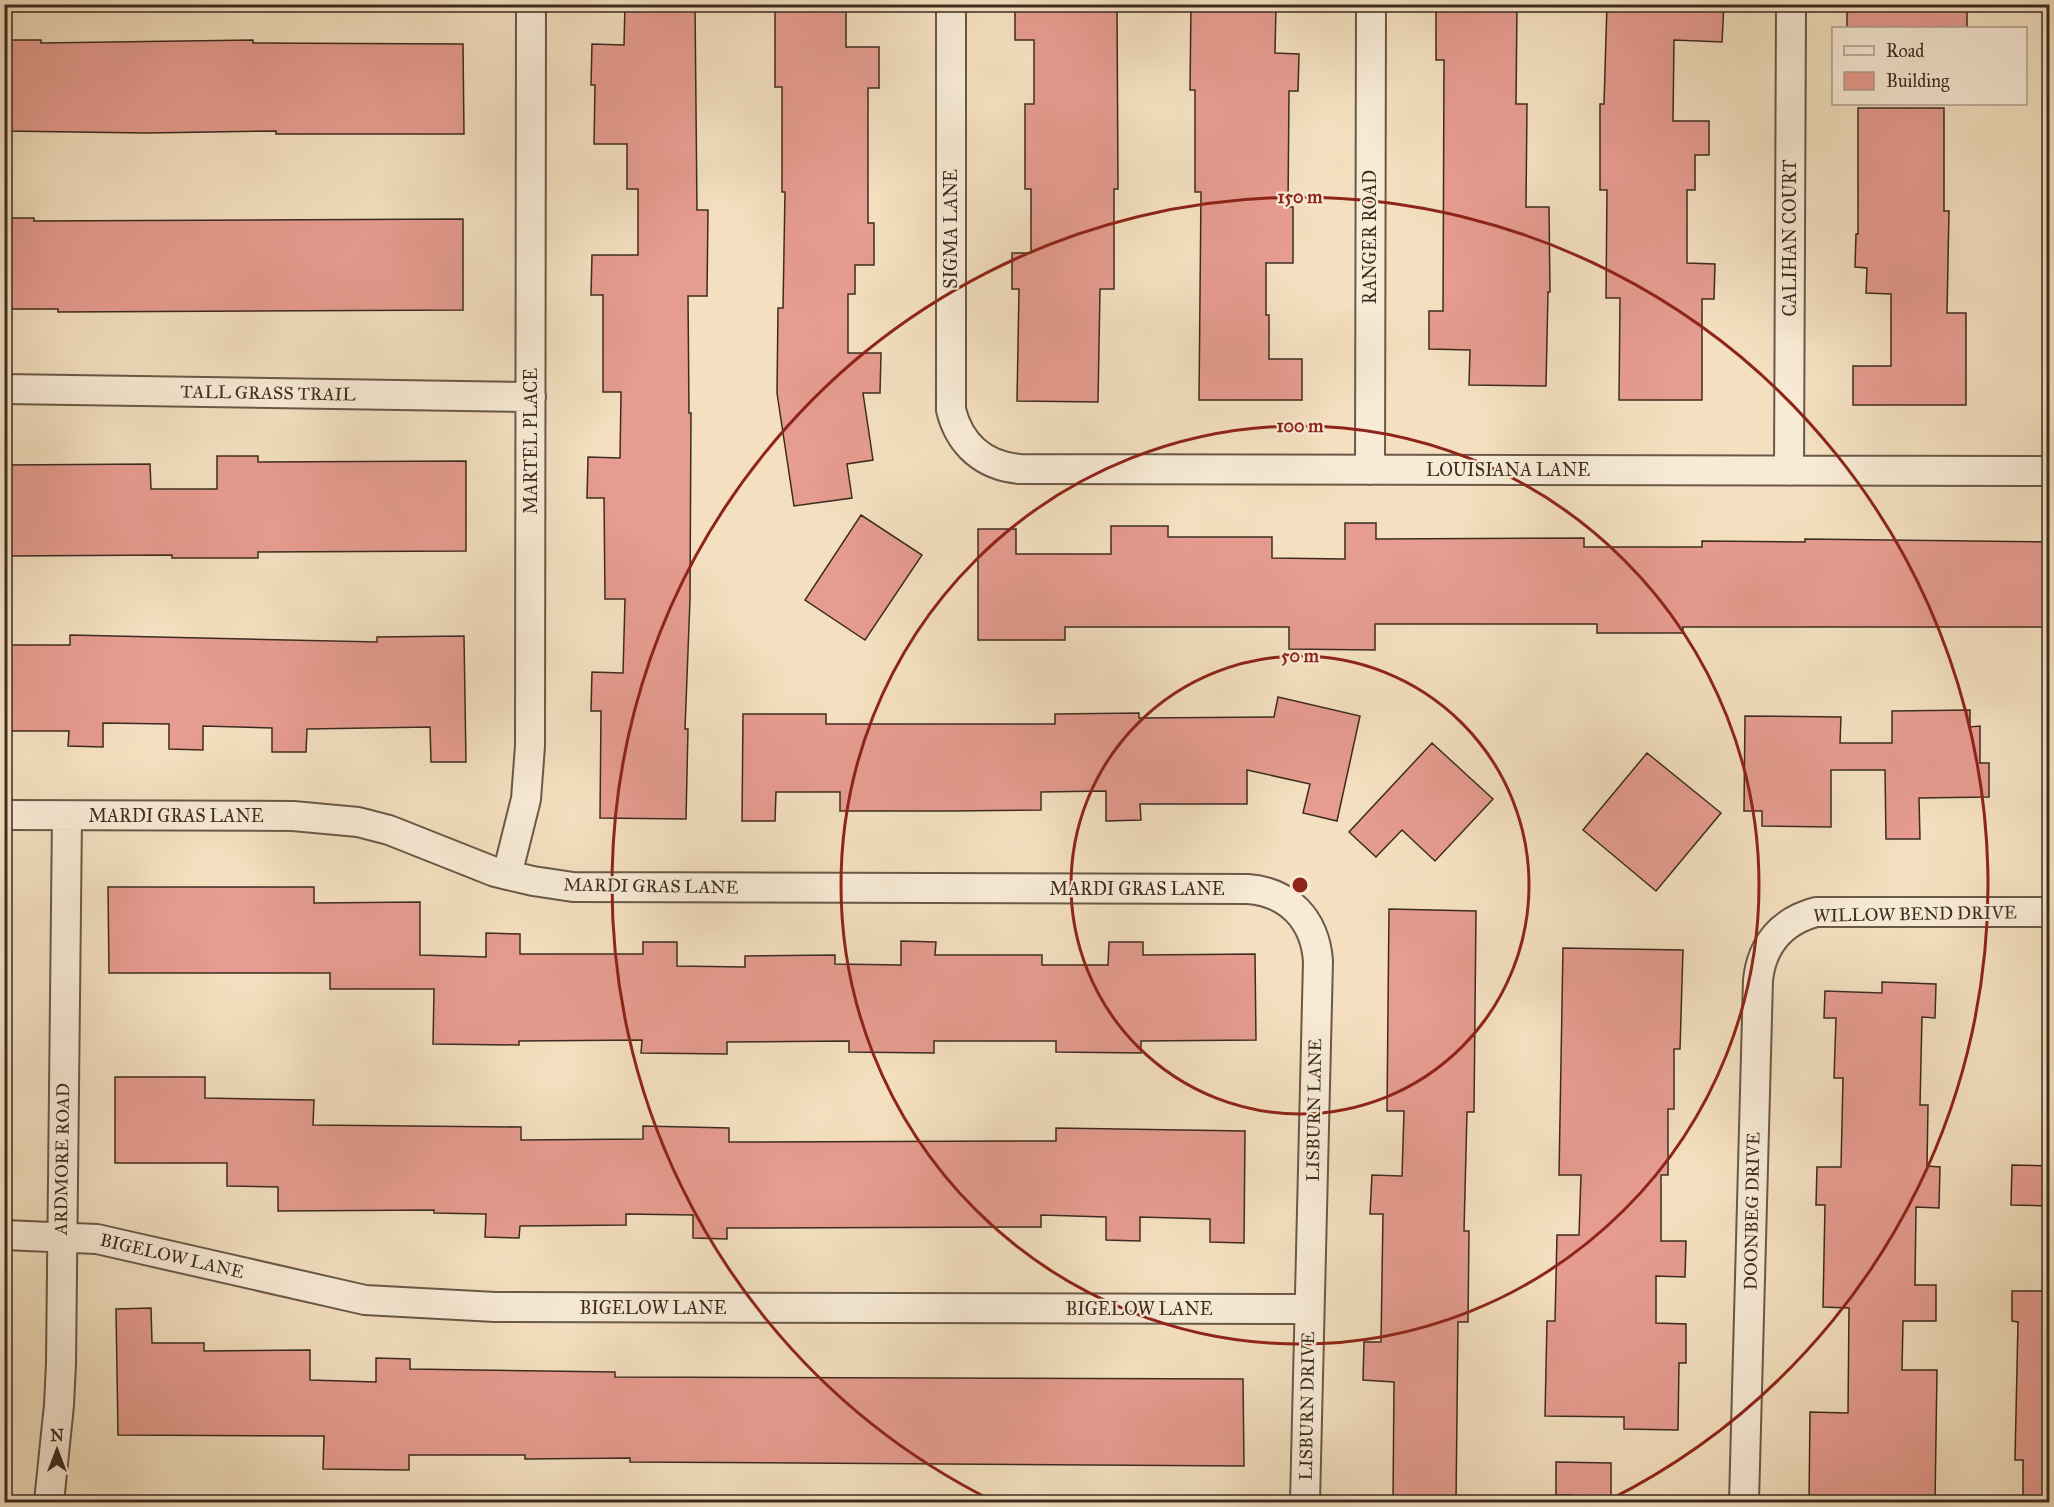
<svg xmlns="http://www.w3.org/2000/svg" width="2054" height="1507" viewBox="0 0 2054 1507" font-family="'IM FELL Great Primer',serif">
	<rect width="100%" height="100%" fill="#f4e0c0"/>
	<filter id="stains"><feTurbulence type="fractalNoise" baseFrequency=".00333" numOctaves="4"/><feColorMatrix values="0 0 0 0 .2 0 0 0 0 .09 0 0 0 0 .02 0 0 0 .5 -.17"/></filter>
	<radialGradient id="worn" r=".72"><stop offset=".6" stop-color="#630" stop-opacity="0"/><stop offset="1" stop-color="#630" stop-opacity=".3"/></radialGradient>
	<path fill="#e69c90" stroke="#3c2c20" stroke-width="1.5" d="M 625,4 L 695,4 L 697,210 L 708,210 L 707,296 L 688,296 L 689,413 L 691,413 L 690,599 L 685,729 L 688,729 L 686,819 L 600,818 L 601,711 L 591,711 L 592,672 L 623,673 L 625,599 L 605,599 L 604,498 L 587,498 L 588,457 L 620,458 L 621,392 L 603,392 L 603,295 L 591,295 L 592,255 L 638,255 L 638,189 L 627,189 L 627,144 L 594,144 L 595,85 L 591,85 L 592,44 L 624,45 Z
		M 775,4 L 846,4 L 846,47 L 879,47 L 879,88 L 868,88 L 868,223 L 874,223 L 874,265 L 855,265 L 855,294 L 848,294 L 848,353 L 881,353 L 880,393 L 863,393 L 873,460 L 847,464 L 852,498 L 794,506 L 777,393 L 778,308 L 783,308 L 785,192 L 782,192 L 782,87 L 775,87 Z
		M 1015,4 L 1117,4 L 1118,189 L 1114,189 L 1114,289 L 1100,289 L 1098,402 L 1017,401 L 1019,289 L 1012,289 L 1012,253 L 1031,253 L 1031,189 L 1025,189 L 1025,104 L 1034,104 L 1034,40 L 1015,40 Z
		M 1191,4 L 1276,4 L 1275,53 L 1299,54 L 1298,91 L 1289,91 L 1288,207 L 1293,207 L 1293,263 L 1266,263 L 1266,315 L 1269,315 L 1269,359 L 1302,359 L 1302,400 L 1199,400 L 1201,192 L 1195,192 L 1195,90 L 1190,90 Z
		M 1436,4 L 1517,4 L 1516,104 L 1527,104 L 1526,207 L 1549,207 L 1550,292 L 1548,292 L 1546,386 L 1469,385 L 1470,350 L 1429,349 L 1429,311 L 1443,311 L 1444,60 L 1436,60 Z
		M 1607,4 L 1724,4 L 1722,42 L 1674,40 L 1673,121 L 1709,121 L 1709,155 L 1695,155 L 1695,190 L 1687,190 L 1687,263 L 1715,264 L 1714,299 L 1702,299 L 1702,400 L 1619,400 L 1620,298 L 1606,298 L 1607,190 L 1600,190 L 1600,104 L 1604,104 Z
		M 1847,4 L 1967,4 L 1967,28 L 1847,28 Z
		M 4,40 L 41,40 L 41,43 L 253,40 L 253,43 L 463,44 L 464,134 L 276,134 L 276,131 L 147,133 L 4,131 Z
		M 1858,108 L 1944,108 L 1944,211 L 1949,211 L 1947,313 L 1966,313 L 1966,405 L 1853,405 L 1853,366 L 1891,366 L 1891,294 L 1866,293 L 1867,268 L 1855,267 L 1856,234 L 1858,234 Z
		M 4,218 L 34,218 L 34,221 L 463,219 L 463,310 L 58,312 L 58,309 L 4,309 Z
		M 217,456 L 258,456 L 258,462 L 466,461 L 466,551 L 258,552 L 258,558 L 172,558 L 172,555 L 4,556 L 4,465 L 150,464 L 151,489 L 217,489 Z
		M 861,515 L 922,555 L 865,640 L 805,600 Z
		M 1345,523 L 1376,523 L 1376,539 L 1584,538 L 1584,547 L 1702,547 L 1702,541 L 1805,542 L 1805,539 L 2049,542 L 2049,627 L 1683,627 L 1683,633 L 1597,633 L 1597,624 L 1375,624 L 1375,650 L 1289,649 L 1289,627 L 1065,627 L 1065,640 L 978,640 L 978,529 L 1016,529 L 1016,554 L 1111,554 L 1111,526 L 1168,526 L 1168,537 L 1272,537 L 1272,558 L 1345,559 Z
		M 70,635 L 377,642 L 377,637 L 464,636 L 466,762 L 431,762 L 430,727 L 307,729 L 306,752 L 272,752 L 272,728 L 203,726 L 203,750 L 169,749 L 169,724 L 103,723 L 103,747 L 68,746 L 69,731 L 4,731 L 4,645 L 70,645 Z
		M 1278,697 L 1360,716 L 1337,821 L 1303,813 L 1310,784 L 1247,770 L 1247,804 L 1140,804 L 1141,820 L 1106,821 L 1106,791 L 1041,792 L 1041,810 L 950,811 L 840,811 L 840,792 L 776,792 L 775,821 L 742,821 L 743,714 L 826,714 L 826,724 L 1055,724 L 1055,714 L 1139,713 L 1139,718 L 1274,717 Z
		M 1970,710 L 1970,727 L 1980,726 L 1980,763 L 1989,763 L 1989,797 L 1919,798 L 1920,839 L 1886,839 L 1885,770 L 1831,770 L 1831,827 L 1762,826 L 1762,811 L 1744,811 L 1745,716 L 1841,717 L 1840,743 L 1892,743 L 1892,711 Z
		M 1432,743 L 1493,799 L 1435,861 L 1402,830 L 1376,857 L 1349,832 Z
		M 1647,753 L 1721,813 L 1656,891 L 1583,830 Z
		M 108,887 L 314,887 L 314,903 L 420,902 L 420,955 L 486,957 L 486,933 L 520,934 L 520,954 L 643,954 L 643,942 L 677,942 L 677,966 L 745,967 L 745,956 L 835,955 L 835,964 L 901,965 L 901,941 L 936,942 L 935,955 L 1042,955 L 1042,965 L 1108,965 L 1109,942 L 1143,942 L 1143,955 L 1255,954 L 1256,1040 L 1141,1041 L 1141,1053 L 1056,1052 L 1056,1041 L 934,1041 L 934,1053 L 849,1052 L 849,1041 L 727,1042 L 727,1054 L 641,1053 L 642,1040 L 519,1041 L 519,1045 L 433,1044 L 434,989 L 330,989 L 330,973 L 109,973 Z
		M 1389,909 L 1476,911 L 1474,1112 L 1467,1112 L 1464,1231 L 1469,1231 L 1468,1322 L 1458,1322 L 1456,1503 L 1393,1503 L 1394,1382 L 1363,1380 L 1364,1342 L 1381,1342 L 1383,1214 L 1370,1214 L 1372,1175 L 1402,1176 L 1404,1111 L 1387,1111 Z
		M 1563,948 L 1683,950 L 1680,1049 L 1674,1049 L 1674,1109 L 1668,1109 L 1668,1175 L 1661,1175 L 1661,1241 L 1686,1241 L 1685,1277 L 1656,1276 L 1656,1323 L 1686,1324 L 1686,1363 L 1679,1363 L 1678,1430 L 1624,1429 L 1624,1417 L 1545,1416 L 1547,1321 L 1555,1321 L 1557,1235 L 1579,1235 L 1581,1175 L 1559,1175 Z
		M 1882,982 L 1936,984 L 1935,1018 L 1922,1017 L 1920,1105 L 1928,1105 L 1927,1166 L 1940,1167 L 1939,1208 L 1916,1207 L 1915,1285 L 1936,1285 L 1936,1321 L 1903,1321 L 1902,1370 L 1937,1370 L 1935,1503 L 1809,1503 L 1810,1412 L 1848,1413 L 1849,1308 L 1823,1307 L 1825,1205 L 1816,1205 L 1817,1167 L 1841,1167 L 1843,1078 L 1834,1078 L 1836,1018 L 1824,1018 L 1825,991 L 1882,993 Z
		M 115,1077 L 205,1077 L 205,1098 L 314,1100 L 313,1125 L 521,1127 L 521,1140 L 643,1139 L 643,1126 L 729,1128 L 729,1142 L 1056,1141 L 1056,1128 L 1245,1131 L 1244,1243 L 1210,1242 L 1210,1219 L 1140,1217 L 1140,1241 L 1106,1240 L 1106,1217 L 1041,1215 L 1041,1227 L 727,1228 L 727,1239 L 693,1238 L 693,1215 L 626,1214 L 626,1225 L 520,1226 L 519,1238 L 485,1237 L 486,1214 L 434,1213 L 434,1210 L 278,1211 L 278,1187 L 227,1186 L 227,1163 L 115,1163 Z
		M 2012,1165 L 2049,1166 L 2049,1206 L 2011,1205 Z
		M 2012,1291 L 2049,1291 L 2049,1503 L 2023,1503 L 2023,1460 L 2015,1460 L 2018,1322 L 2012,1321 Z
		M 151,1308 L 152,1343 L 204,1343 L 204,1351 L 310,1350 L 310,1380 L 376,1382 L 376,1358 L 410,1359 L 410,1369 L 615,1372 L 615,1377 L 1243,1379 L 1244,1466 L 630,1462 L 630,1458 L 525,1459 L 525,1455 L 409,1455 L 409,1470 L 323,1469 L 324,1436 L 118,1435 L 116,1309 Z
		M 1556,1462 L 1611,1463 L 1611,1503 L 1571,1503 L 1571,1495 L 1556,1495 Z"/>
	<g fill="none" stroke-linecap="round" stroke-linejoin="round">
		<g stroke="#6a5948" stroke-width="32">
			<path id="minor" d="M 951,4 L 951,410 C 960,445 984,466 1020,469 L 2050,471
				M 4,389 L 531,397
				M 1370,470 L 1371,4
				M 1789,471 L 1791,4
				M 4,815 L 293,816 L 358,822 L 389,830 L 495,872 L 533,881 L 573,887 L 1248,889 C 1289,892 1315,920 1318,961 L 1305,1502
				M 507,875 L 526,799 L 530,746 L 531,4
				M 4,1235 L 97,1239 L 365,1300 L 495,1307 L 1309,1309
				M 49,1502 L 59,1405 L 61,1363 L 67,816
				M 1744,1502 L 1758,980 C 1762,944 1782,921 1816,912 L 2050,912"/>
		</g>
		<use href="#minor" stroke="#f8ebd6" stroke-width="28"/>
	</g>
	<g fill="none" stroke="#8f2418" stroke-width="3">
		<circle cx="1300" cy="885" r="229"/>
		<circle cx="1300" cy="885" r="459"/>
		<path d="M993 1501A688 688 0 1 1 1607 1501"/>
	</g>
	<g text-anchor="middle" stroke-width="4.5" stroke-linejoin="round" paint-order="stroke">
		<g font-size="18" fill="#3c2c20" stroke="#f8ebd6">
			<text transform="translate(951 229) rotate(-90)" y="6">SIGMA LANE</text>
			<text transform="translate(1370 237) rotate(-90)" y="6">RANGER ROAD</text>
			<text transform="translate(1790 238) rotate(-90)" y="6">CALIHAN COURT</text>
			<text transform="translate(268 393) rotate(1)" y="6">TALL GRASS TRAIL</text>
			<text transform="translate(531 441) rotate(-90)" y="6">MARTEL PLACE</text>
			<text x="1508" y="476">LOUISIANA LANE</text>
			<text x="176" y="822">MARDI GRAS LANE</text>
			<text transform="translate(651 886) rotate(1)" y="6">MARDI GRAS LANE</text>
			<text x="1137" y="895">MARDI GRAS LANE</text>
			<text transform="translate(1915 914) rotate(-1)" y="6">WILLOW BEND DRIVE</text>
			<text transform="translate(1314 1110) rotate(-89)" y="6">LISBURN LANE</text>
			<text transform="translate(62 1159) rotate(-89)" y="6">ARDMORE ROAD</text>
			<text transform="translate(1752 1211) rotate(-89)" y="6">DOONBEG DRIVE</text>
			<text transform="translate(172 1256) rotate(13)" y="6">BIGELOW LANE</text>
			<text x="653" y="1314">BIGELOW LANE</text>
			<text x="1139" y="1315">BIGELOW LANE</text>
			<text transform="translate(1307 1406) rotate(-89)" y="6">LISBURN DRIVE</text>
		</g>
	</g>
	<circle cx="1300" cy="885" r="9" fill="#8f2418" stroke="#f8ebd6" stroke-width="3"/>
	<g font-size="18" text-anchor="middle" font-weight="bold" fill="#8f2418" stroke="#f8ebd6" stroke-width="4.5" stroke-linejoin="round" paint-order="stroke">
		<text x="1300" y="203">150 m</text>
		<text x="1300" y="432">100 m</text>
		<text x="1300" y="662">50 m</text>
	</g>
	<rect width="2054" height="1507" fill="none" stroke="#f4e0c0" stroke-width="24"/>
	<rect x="6" y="6" width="2042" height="1495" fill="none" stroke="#3c2c20" stroke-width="3"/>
	<rect x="12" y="12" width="2030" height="1483" fill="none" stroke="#3c2c20" stroke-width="1.5"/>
	<rect x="1832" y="27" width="195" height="78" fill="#f8ebd6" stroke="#ad9f8d" stroke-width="1.5"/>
	<rect x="1844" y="46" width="30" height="9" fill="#f8ebd6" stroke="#ad9f8d" stroke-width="1.5"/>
	<text x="1886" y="57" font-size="18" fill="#3c2c20">Road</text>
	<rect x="1844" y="72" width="30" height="18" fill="#e69c90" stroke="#ad9f8d" stroke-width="1.5"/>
	<text x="1886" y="87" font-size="18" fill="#3c2c20">Building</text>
	<g transform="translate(57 1450)" stroke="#f8ebd6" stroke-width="4.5" paint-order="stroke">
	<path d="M0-4.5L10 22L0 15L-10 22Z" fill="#3c2c20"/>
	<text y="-9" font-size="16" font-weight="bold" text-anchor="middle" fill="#3c2c20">N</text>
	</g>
	<rect width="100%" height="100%" filter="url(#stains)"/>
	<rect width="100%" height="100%" fill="url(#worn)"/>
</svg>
